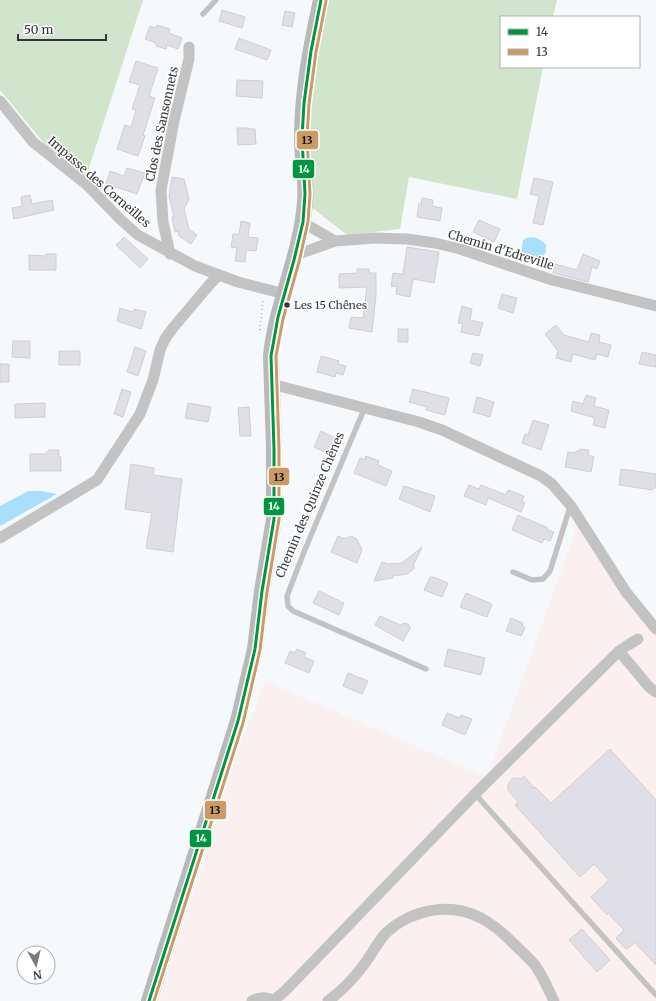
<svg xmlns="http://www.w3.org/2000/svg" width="656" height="1001" viewBox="0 0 656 1001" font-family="Merriweather,serif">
	<rect width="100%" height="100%" fill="#f6f9fc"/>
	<path fill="#fbf0f0" d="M 577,526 L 656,630 L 656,1001 L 159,1001 L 243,737 L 265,681 L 487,777 Z"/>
	<path fill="#d0e5cb" d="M 0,0 L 143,0 L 86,177 L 53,154 L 0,90 Z
		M 325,0 L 557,0 L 553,17 L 501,17 L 501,67 L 543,67 L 517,199 L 409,177 L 400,229 L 347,235 L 310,206 L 309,115 Z"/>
	<path fill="#aadefd" d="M 526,238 C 534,236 540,238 546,245 L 546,251 L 540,264 L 524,262 L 520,259 L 523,240 Z
		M 28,491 L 41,491 L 57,494 L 0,526 L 0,506 Z"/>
	<path fill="#e1dfe6" stroke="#cecfd2" d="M 222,10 L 245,17 L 242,28 L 219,21 Z
		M 285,11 L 295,13 L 292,27 L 282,25 Z
		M 157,25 L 170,29 L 169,33 L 182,38 L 178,49 L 167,45 L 166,49 L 156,46 L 156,43 L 145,39 L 150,26 L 155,28 Z
		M 239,38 L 271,50 L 267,60 L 235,49 Z
		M 136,61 L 158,68 L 149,96 L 155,98 L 143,135 L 145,136 L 138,156 L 117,149 L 125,125 L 131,127 L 136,110 L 132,109 L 140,85 L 129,82 Z
		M 237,80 L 263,81 L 262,98 L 236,96 Z
		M 237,128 L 249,128 L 249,129 L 255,129 L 256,144 L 238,145 Z
		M 127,168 L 145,173 L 137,194 L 106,184 L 110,171 L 124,176 Z
		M 172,177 L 184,179 L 189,199 L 184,209 L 189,229 L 197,235 L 191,244 L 179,236 L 178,231 L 175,232 L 172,217 L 174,217 L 169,196 Z
		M 534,178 L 553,182 L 543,225 L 533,223 L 539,196 L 530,194 Z
		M 30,195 L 32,204 L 52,200 L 54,210 L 14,219 L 12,208 L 22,206 L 21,197 Z
		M 422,198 L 433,200 L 432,206 L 442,208 L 440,221 L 417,217 L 419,204 L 421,204 Z
		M 479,220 L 500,229 L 494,242 L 473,232 Z
		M 241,221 L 250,223 L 248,237 L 258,238 L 256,251 L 246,250 L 245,262 L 235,261 L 237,248 L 231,247 L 233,234 L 239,234 Z
		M 124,237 L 148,259 L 140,268 L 116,245 Z
		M 407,247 L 439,252 L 434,283 L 413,279 L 410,297 L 396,294 L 397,286 L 391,287 L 393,273 L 403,274 Z
		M 46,254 L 56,254 L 56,270 L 29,270 L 29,255 L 46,256 Z
		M 583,254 L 600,261 L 597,269 L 592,267 L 588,282 L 553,273 L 555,264 L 577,270 Z
		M 357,269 L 369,269 L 369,273 L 376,273 L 376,295 L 372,332 L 349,328 L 351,317 L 363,318 L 367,287 L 339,288 L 339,274 L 357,273 Z
		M 502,294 L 517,298 L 513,313 L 498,308 Z
		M 462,306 L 472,309 L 470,320 L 483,323 L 479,336 L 461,332 L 463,324 L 458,323 Z
		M 120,308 L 133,312 L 134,309 L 146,312 L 141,329 L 117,321 Z
		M 556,325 L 564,335 L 589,342 L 591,333 L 600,335 L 599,342 L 611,345 L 608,357 L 597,354 L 595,360 L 573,354 L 571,362 L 556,358 L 558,351 L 545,334 Z
		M 398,329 L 408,329 L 408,342 L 398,342 Z
		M 13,341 L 30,341 L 30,358 L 12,357 Z
		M 135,347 L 146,351 L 138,376 L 127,372 Z
		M 59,351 L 80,351 L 80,365 L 59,365 Z
		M 642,352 L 656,355 L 656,367 L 639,364 Z
		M 473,353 L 483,355 L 480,366 L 470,363 Z
		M 321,356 L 339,361 L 338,364 L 346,366 L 343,375 L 336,373 L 335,377 L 317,372 Z
		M 0,364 L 9,364 L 9,382 L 0,382 Z
		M 122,389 L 131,392 L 123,417 L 114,414 Z
		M 413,389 L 449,398 L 445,415 L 426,410 L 427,407 L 409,402 Z
		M 586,395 L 596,398 L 594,406 L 609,410 L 605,428 L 593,425 L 595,418 L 571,411 L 573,401 L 583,404 Z
		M 477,397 L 494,402 L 490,417 L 473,412 Z
		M 45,403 L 45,417 L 15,418 L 15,404 Z
		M 188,403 L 211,407 L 208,422 L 185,418 Z
		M 249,407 L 251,436 L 240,436 L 238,408 Z
		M 533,420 L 549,425 L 541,450 L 522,443 L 525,434 L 528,435 Z
		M 321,431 L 339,440 L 333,456 L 314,447 Z
		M 581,449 L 589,450 L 588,455 L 594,457 L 591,472 L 565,467 L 568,452 L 574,453 Z
		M 49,450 L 59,450 L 59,457 L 61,457 L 61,471 L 30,471 L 30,454 L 45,454 Z
		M 366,456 L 379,461 L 378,465 L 392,471 L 386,486 L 354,473 L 360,458 L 365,460 Z
		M 131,464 L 154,468 L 153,475 L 182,479 L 173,552 L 146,548 L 152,513 L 125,509 Z
		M 621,469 L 656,474 L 656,488 L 653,488 L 653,490 L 619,485 Z
		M 469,485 L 479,489 L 481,485 L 506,495 L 508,490 L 524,496 L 522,502 L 525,503 L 521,512 L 488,498 L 486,505 L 464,496 Z
		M 404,486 L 435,496 L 430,512 L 399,499 Z
		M 518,515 L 548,528 L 547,530 L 554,532 L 550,541 L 544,539 L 542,543 L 512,530 Z
		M 338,536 L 344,539 L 351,536 L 357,539 L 362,550 L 357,563 L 331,552 Z
		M 422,547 L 413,566 L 415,568 L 407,574 L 393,576 L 393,578 L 374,581 L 382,562 L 388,564 L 402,563 Z
		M 430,577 L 434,577 L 448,583 L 442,597 L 424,590 Z
		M 319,591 L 344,603 L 339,615 L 313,603 Z
		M 466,593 L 492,604 L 487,617 L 460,607 Z
		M 380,616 L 400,625 L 405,623 L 409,625 L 410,628 L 403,641 L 375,625 Z
		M 511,618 L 523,623 L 522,626 L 525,628 L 521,636 L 506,631 Z
		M 297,649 L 306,653 L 304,657 L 314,661 L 309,673 L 285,663 L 290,651 L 295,653 Z
		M 448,649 L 485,658 L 481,675 L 444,666 Z
		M 348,673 L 368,681 L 362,694 L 343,686 Z
		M 447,713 L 460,718 L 461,715 L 472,719 L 465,735 L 442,725 Z
		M 610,749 L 656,800 L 656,965 L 635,943 L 626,949 L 616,938 L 624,930 L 608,913 L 607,915 L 591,897 L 609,880 L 594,864 L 580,877 L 515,805 L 518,802 L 508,790 L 508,785 L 512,779 L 518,778 L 521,779 L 524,776 L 534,788 L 535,787 L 551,803 Z
		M 582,929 L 610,960 L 597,972 L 569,940 Z"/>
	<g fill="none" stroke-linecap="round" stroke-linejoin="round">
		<path stroke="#bebebf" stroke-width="2" stroke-dasharray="1 3" stroke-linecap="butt" d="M 260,330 L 263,299"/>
		<path stroke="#c4c3c4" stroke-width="5.5" d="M 203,14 L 216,0
			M 365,407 L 304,552 L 287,596 L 288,606 L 293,611 L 426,669
			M 513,572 L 532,580 L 543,579 L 550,571 L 570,507
			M 475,794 L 656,995"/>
		<path stroke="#c4c3c4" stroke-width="11" d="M 0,101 L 33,142 L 87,185 L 121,220 L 138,235 L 195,266 L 238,282 L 285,294
			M 302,222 L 335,241
			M 170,254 L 163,222 L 161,190 L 174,121 L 189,59 L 189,47
			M 296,255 L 335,241 L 375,238 L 407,239 L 435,243 L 460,249 L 552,280 L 656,306
			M 272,386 L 279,386 L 419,422 L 442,430 L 541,476 L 552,484 L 571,506 L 626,592 L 656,629
			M 0,538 L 97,480 L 140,414 L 153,380 L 160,350 L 165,339 L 172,329 L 210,284 L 219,275
			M 619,651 L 649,687 L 656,692
			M 274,1000 L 285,991 L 475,794 L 619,651 L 628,645 L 638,639
			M 252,1001 C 260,996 267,997 275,1001
			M 328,1001 C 343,990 357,975 368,959 C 374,950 379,940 387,932 C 413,909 450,902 481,918 C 492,924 503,933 512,942 C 519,949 527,956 534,964 C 542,974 548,989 554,1001"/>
		<path stroke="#bab9b9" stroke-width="16" d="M 149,1001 L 238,721 L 255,649 L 262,591 L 274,519 L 274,449 L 271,356 C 276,304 301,255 305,202 C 307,181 302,160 302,138 C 302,92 311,45 321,0"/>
		<g stroke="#fff" stroke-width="6">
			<path id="bus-1" d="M 149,1001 L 238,721 L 255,649 L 262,591 L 274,519 L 274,449 L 271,356 L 278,317 L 294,260 L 303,222 L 305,194 L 302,138 L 304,103 L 311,51 L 321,0"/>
		</g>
		<g stroke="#fff" stroke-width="6">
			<path id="bus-2" d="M 154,1001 L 243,723 L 260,650 L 267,592 L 279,519 L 279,449 L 276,356 L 283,319 L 299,262 L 308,222 L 310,194 L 307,138 L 309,104 L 316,52 L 326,1"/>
		</g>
		<use href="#bus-1" stroke="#009640" stroke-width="3"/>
		<use href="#bus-2" stroke="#ca9a67" stroke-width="3"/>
	</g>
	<circle fill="#343739" stroke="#fff" stroke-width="1.5" cx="287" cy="305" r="3.5"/>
	<g text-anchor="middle" stroke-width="3" stroke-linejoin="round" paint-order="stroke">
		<g font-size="11" fill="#343739" stroke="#fff" text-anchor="start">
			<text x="294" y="309">Les 15 Chênes</text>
		</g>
		<g font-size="12" fill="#343739" stroke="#fff">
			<text transform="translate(162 124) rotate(-78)" y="4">Clos des Sansonnets</text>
			<text transform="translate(99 182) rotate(41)" y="4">Impasse des Corneilles</text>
			<text transform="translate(501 250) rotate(17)" y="4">Chemin d'Edreville</text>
			<text transform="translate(310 505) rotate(-67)" y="4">Chemin des Quinze Chênes</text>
		</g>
	</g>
	<g stroke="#fff" stroke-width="1.5">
		<rect x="296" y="130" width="23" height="20" rx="4" fill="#ca9a67"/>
		<rect x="292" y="159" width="23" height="20" rx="4" fill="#009640"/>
		<rect x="268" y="467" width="22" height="19" rx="4" fill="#ca9a67"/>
		<rect x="263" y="497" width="22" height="19" rx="4" fill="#009640"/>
		<rect x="204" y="800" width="23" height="20" rx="4" fill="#ca9a67"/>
		<rect x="189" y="829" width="23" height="19" rx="4" fill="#009640"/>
	</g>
	<g font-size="11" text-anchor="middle" font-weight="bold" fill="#fff">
		<text x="304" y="173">14</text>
		<text x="274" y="510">14</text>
		<text x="201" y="842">14</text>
	</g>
	<g font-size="11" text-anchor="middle" font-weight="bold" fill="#111">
		<text x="307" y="144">13</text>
		<text x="279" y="481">13</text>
		<text x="215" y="814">13</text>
	</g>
	<rect x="500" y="16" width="140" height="52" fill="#ffffff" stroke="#aeafb0"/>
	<rect x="508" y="29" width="20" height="6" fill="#009640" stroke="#aeafb0"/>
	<text x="536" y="36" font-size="12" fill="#343739">14</text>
	<rect x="508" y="49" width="20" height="6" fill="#ca9a67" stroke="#aeafb0"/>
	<text x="536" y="56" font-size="12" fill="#343739">13</text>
	<g transform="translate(36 965) rotate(172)"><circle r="19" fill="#ffffff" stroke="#aeafb0"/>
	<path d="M0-3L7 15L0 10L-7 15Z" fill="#787b7d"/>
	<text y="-6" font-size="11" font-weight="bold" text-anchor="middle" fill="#343739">N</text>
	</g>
	<path d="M18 34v6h88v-6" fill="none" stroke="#343739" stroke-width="2"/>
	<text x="24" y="34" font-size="12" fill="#343739" stroke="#ffffff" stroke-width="3" paint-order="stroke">50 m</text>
</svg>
